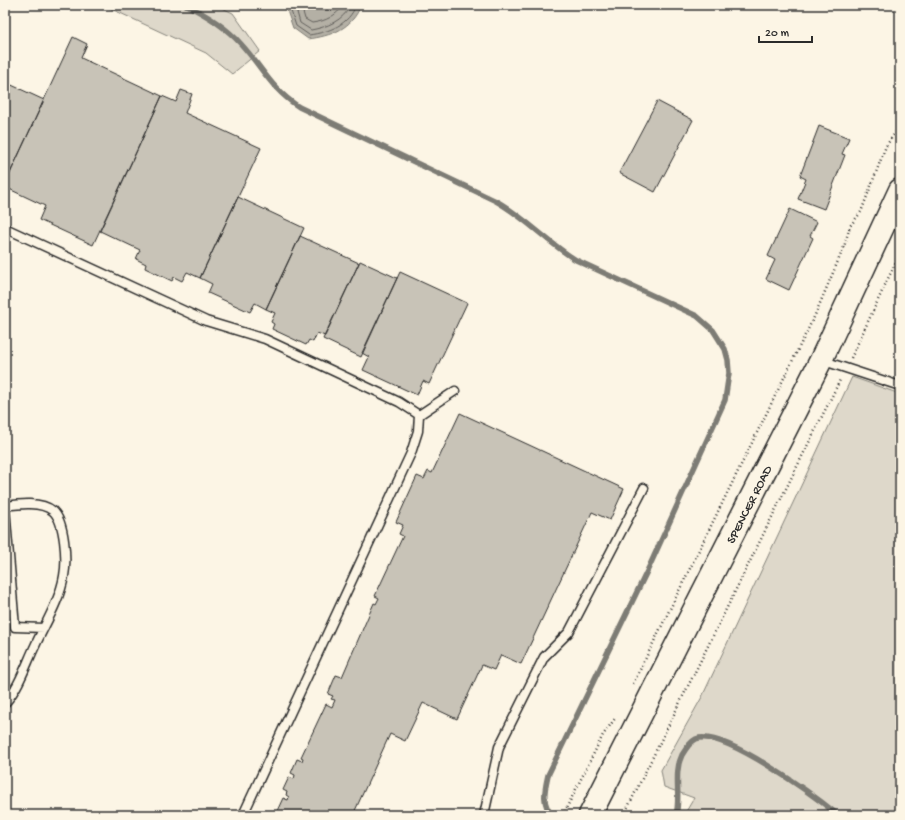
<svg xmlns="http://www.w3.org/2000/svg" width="905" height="820" viewBox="0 0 905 820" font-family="'Gochi Hand',sans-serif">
	<rect width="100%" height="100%" fill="#fcf5e5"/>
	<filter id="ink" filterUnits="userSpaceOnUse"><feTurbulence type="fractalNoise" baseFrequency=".025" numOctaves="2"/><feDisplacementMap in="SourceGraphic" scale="8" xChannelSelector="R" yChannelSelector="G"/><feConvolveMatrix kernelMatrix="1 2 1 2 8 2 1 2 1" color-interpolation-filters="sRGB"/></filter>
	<g filter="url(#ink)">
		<path fill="#ded8ca" stroke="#84827a" d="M 103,5 L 216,5 L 233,13 L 260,51 L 232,74 L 206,53 Z
			M 852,377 L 900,394 L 900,815 L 684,815 L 694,798 L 664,787 L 661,770 L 702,697 Z"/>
		<path fill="#b4b0a5" stroke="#7d7b74" d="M 285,5 L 361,5 C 352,29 331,36 308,39 L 293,28 Z"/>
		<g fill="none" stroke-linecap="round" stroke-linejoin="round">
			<path stroke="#62605c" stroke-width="1" d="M 289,5 L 296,26 L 309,35 C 329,32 349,25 356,5
				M 295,5 L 300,23 L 311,30 C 327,27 343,21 351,5
				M 301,5 L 305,19 L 312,23 C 327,21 335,16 344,5"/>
			<path stroke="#7d7b74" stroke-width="5.5" d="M 186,5 C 207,15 225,26 241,44 C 262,67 271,89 299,107 L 496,201 C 525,217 547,242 576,260 L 697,316 L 713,330 L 725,349 L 728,360 L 729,373 L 725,400 L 650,565 L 548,775 C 545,789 541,803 552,815
				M 676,815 C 681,796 673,773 682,755 C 685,750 690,742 696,739 C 723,728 816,797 838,815"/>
		</g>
		<path fill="#c8c3b7" stroke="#2b2b2b" d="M 73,37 L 87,44 L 81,58 L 162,96 L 93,245 L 39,220 L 45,206 L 5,187 L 5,184 Z
			M 5,82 L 44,100 L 5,184 Z
			M 181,90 L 192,94 L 185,113 L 261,148 L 200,278 L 187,272 L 182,281 L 174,277 L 172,281 L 145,268 L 146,264 L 136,259 L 140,250 L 100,231 L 162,96 L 176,102 Z
			M 657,101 L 693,120 L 655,192 L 619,173 Z
			M 819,126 L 849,138 L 842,154 L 845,155 L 824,209 L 798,199 L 806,179 L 800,176 Z
			M 238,197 L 304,228 L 266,309 L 255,303 L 250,312 L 208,293 L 212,284 L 200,278 Z
			M 790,209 L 817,222 L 810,236 L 813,238 L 789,290 L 766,279 L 775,260 L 768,256 Z
			M 300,236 L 359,263 L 325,336 L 317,333 L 313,342 L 309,340 L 306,345 L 272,329 L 274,324 L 271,322 L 275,313 L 266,309 Z
			M 360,261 L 397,278 L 361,357 L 323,339 Z
			M 400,272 L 467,303 L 429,384 L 423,381 L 417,395 L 363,370 L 369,357 L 362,353 Z
			M 460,413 L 624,489 L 610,520 L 592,512 L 521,664 L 501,655 L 494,670 L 482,665 L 457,719 L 423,703 L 405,741 L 390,734 L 353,815 L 281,815 L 282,813 L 277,811 L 283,798 L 288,800 L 289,797 L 286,795 L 287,792 L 283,790 L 289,777 L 294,779 L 295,775 L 291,773 L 297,759 L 302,761 L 303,758 L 301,757 L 326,704 L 332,707 L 335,700 L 331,699 L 333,696 L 328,694 L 336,675 L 342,677 L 374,603 L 376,604 L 379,598 L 375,596 L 403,536 L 399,534 L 403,525 L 396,522 L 417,476 L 424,479 L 428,471 L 432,473 Z"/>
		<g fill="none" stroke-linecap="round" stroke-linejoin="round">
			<g stroke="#2b2b2b" stroke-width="11">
				<path id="lane" d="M 5,228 L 206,321 L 265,339 L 399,402 L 419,415 L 418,431 L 411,453 L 243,815
					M 821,360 L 900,386
					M 419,415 L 455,391
					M 5,506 C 19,504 41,501 53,511 C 65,522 67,560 64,576 C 60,600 45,624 35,646 C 26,665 19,687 5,703
					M 5,508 L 15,627 L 44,628
					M 484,815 L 499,747 L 544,657 L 569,632 L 644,488"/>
			</g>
			<g stroke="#2b2b2b" stroke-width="25">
				<g id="secondary">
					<path id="s1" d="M 590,815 L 821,360 L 900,190"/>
				</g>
			</g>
			<path stroke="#2b2b2b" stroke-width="2.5" stroke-dasharray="1 3" stroke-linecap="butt" d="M 851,358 L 900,253
				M 633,684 L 815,315 L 844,247 L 850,226 L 861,212 L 886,146 L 900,126
				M 563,815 L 603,735 L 616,717
				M 624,815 L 841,378"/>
			<use href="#lane" stroke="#fcf5e5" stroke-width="8"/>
			<use href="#secondary" stroke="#fcf5e5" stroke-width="22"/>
		</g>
	</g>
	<g text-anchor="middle" stroke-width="4" stroke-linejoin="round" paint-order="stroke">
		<g font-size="13" fill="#2b2b2b" stroke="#fcf5e5">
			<text dy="5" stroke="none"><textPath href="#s1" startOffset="349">SPENCER ROAD</textPath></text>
		</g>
	</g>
	<rect width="905" height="820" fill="none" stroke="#fcf5e5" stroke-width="20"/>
	<rect x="10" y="10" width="885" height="800" fill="none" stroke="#2b2b2b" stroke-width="1.5" filter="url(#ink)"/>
	<path d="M759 36v6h53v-6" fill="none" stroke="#2b2b2b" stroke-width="2"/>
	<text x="765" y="36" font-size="12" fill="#2b2b2b" stroke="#fcf5e5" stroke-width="3" paint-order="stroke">20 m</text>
</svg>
